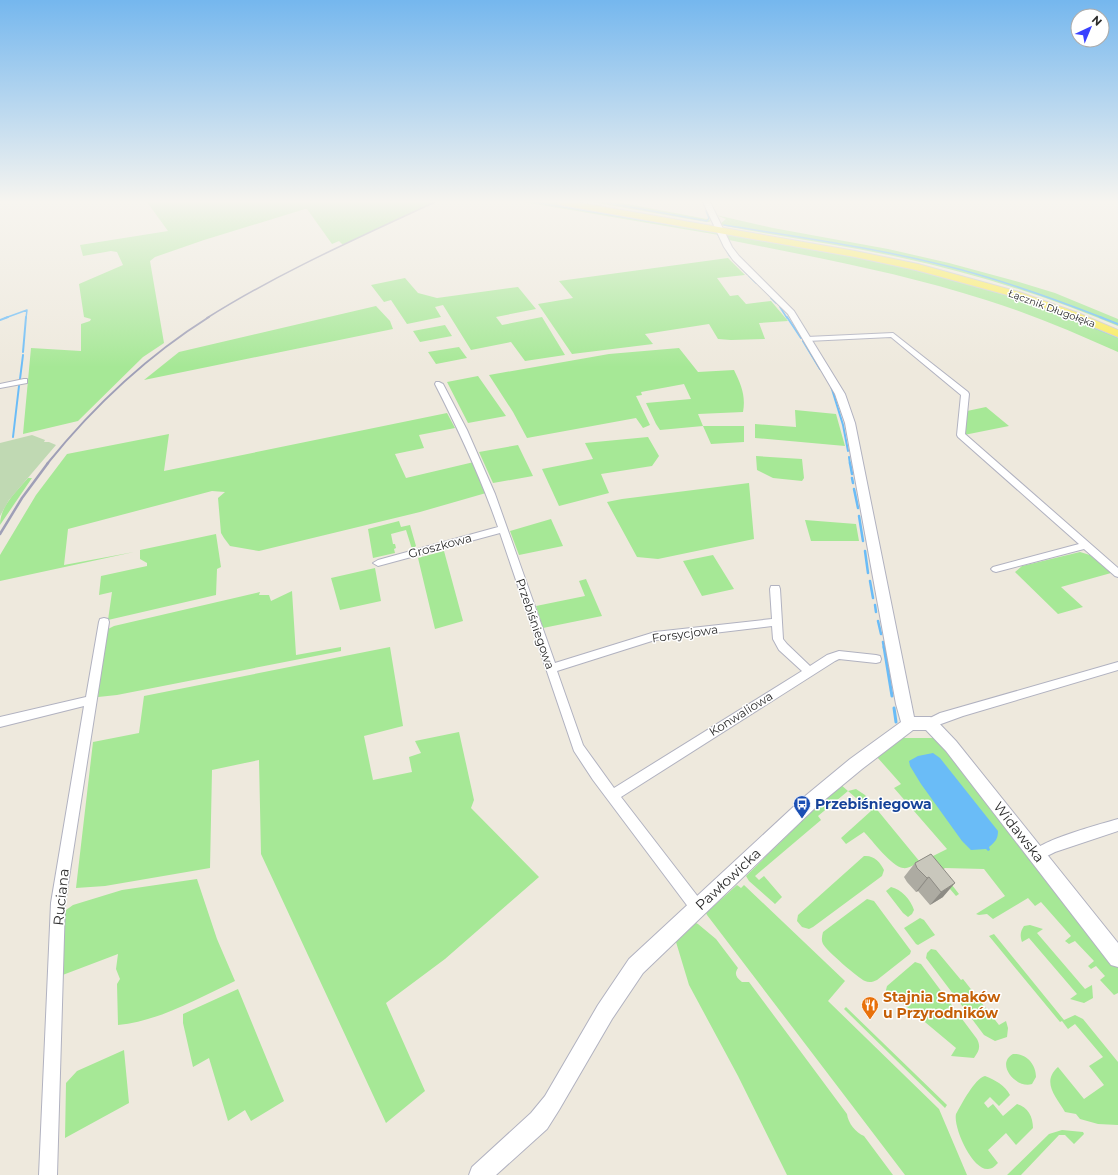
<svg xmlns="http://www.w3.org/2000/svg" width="1118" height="1175" viewBox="0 0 1118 1175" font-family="Montserrat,sans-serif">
	<rect width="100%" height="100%" fill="#eee9dd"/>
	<path fill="#a6e896" d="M 147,202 L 434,202 L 343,245 L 339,241 L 332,244 L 307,209 L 305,209 L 204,240 L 155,257 L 150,261 L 164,343 L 143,357 L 78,421 L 23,434 L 31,348 L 81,351 L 81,324 L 90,321 L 91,319 L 84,317 L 79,284 L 123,265 L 117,252 L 111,251 L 83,256 L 80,245 L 168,231 Z
		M 523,202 L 552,202 L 715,231 L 719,235 Z
		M 591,202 L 617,202 L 712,220 L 709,222 L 706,222 Z
		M 716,215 L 773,228 L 888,249 L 949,263 L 1019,282 L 1055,293 L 1118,319 L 1118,326 C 1047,296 973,273 898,257 C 839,244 780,237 721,225 L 720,224 L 726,219 Z
		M 727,234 C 807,248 888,260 967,282 C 1019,296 1069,316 1118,337 L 1118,352 C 1075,333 1031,314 986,300 C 902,273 814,257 729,240 L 725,235 Z
		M 728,258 L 745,275 L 717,278 L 730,296 L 738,295 L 746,304 L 771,301 L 788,321 L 759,323 L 765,339 L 731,340 L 718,339 L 709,324 L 645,334 L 653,344 L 572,354 L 538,304 L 573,298 L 559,281 Z
		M 405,278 L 418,293 L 437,298 L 518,287 L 536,309 L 496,317 L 502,325 L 542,317 L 565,355 L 525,361 L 511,342 L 471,350 L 443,305 L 435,307 L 441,317 L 407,324 L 391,300 L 384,302 L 371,285 Z
		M 376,306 L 390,321 L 393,329 L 144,380 L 179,352 Z
		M 445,325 L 452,336 L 420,342 L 413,331 Z
		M 459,347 L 467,358 L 436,364 L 428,352 Z
		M 679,348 L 698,372 L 734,370 C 741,384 746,396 743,412 L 698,414 L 703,426 L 744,426 L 744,442 L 711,444 L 703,426 L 660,430 L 656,424 L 646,403 L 691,399 L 684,384 L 641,392 L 642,395 L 636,396 L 650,425 L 643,428 L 636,418 L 527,438 L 513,412 L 489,375 L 609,354 Z
		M 478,376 L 506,416 L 468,423 L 447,382 Z
		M 986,407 L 1009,426 L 964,435 L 967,411 Z
		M 795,410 L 836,414 L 845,446 L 755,438 L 755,424 L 796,427 Z
		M 447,413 L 455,428 L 419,435 L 424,448 L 395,454 L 406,478 L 474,462 L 486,493 L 420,512 L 259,551 L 230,546 L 224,538 L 221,533 L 218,498 L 225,492 L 212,491 L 68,529 L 64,565 L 134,552 L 0,581 L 0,555 L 36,495 L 67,454 L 169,434 L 164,471 Z
		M 648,437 L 659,456 L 652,466 L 601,474 L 609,493 L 559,506 L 542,469 L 593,459 L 585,443 Z
		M 518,445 L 533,476 L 493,483 L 479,452 Z
		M 756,456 L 802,459 L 804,478 L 802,481 L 773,478 L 757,470 Z
		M 28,478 L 32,478 L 0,525 C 0,506 16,492 28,478 Z
		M 749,483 L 754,539 L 658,559 L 637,557 L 607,502 L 622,499 Z
		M 551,519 L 563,546 L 519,555 L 510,531 Z
		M 805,520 L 856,524 L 859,541 L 811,541 Z
		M 399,521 L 401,527 L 410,525 L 416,546 L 412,549 L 406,530 L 391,534 L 393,544 L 395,544 L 396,548 L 394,549 L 395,553 L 373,558 L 368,529 Z
		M 216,534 L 221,567 L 217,569 L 216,595 L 108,620 L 112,592 L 99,595 L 101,576 L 147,566 L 147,563 L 140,559 L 140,550 Z
		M 444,551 L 463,621 L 435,629 L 418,558 Z
		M 1080,552 L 1090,555 L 1111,573 L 1061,587 L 1083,607 L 1058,614 L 1015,572 L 1022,566 Z
		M 713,555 L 734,589 L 702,596 L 683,561 Z
		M 375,568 L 381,601 L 340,610 L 331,578 Z
		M 586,579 L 602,616 L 543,628 L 536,606 L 585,596 L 579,581 Z
		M 292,591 L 296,655 L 341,647 L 341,651 L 117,695 L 98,697 L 106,630 L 114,626 L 260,592 L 259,595 L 269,595 L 271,601 Z
		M 390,647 L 403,726 L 364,736 L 373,780 L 412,772 L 409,757 L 421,753 L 415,741 L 459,732 L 474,800 L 471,808 L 539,877 L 445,959 L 386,1003 L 425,1091 L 386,1123 L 261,854 L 259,760 L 212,770 L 210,868 L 105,886 L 76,888 L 93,742 L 139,733 L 144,696 Z
		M 903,738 L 938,738 L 1118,965 L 1118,993 L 1114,995 L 1100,980 L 1105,976 L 1096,966 L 1091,969 L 1088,966 L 1094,961 L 1075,941 L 1069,944 L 1065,941 L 1071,936 L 1041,902 L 1035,906 L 1028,898 L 993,919 L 987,914 L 979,915 L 976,914 L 1005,896 L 984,869 L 945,868 L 941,871 L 959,894 L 956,896 L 925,860 L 947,849 L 894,788 L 901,784 L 877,757 Z
		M 840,784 L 848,791 L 856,789 L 865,795 L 920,862 C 915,864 908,869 903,868 C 892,867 872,840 864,832 L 846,844 L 841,838 L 871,811 L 848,791 L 818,816 L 821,820 L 755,876 L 759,880 L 764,876 L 782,897 L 775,904 L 749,881 L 746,876 Z
		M 864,856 C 874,855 880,862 884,870 L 882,876 L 813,927 L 809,929 L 802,927 L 797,921 L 798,915 Z
		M 197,879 L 217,939 L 235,981 C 197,999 159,1021 118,1025 L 117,984 L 120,979 L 116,969 L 118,954 L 60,976 L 63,916 L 66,910 L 73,905 L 122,890 Z
		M 737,885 L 741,888 L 744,885 L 845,981 L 828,1001 L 939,1109 L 967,1175 L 905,1175 L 707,915 L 706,913 Z
		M 891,887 C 901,889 911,900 914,910 L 912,914 L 908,917 L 903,913 L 886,891 Z
		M 867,899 L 874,901 L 911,951 L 910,954 L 877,980 C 873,982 869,983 865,981 C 858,978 826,950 823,944 C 821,940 822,936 823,932 Z
		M 920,918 L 924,920 L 935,935 L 918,945 L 916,944 L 904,928 Z
		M 696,923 L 698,924 L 716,939 L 738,968 C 734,974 736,977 742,982 L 749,982 L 847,1114 C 848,1123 856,1133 864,1136 L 893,1175 L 787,1175 L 738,1076 L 689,985 L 676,942 Z
		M 1030,925 L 1043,929 L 1037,933 L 1085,989 L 1092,985 L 1093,998 L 1084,1003 L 1070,999 L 1077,994 L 1029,938 L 1022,942 C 1020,936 1020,932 1024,926 Z
		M 994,934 L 1064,1020 L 1075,1015 L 1083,1019 L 1118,1062 L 1118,1125 L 1098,1124 L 1080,1119 L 1076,1114 L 1065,1112 C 1056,1097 1041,1082 1058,1067 L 1084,1099 L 1104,1085 L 1089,1066 L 1103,1057 L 1075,1024 L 1068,1029 L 1062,1021 L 1060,1022 L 989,936 Z
		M 931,949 L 936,950 L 961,980 L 963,979 L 999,1025 L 1006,1021 L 1008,1028 L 1007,1037 L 995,1041 L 984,1035 L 926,958 L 927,953 Z
		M 915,962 L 921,964 L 977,1039 C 981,1047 979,1051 974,1058 L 951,1056 L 956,1048 L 895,997 L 891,1003 C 885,1000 885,992 887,986 Z
		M 238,989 L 284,1101 L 251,1121 L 245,1110 L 228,1121 L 209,1058 L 193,1067 L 183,1023 L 183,1014 Z
		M 846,1007 L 947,1105 L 945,1108 L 844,1009 Z
		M 124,1050 L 129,1103 L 65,1138 L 66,1083 L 77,1071 Z
		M 1013,1054 C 1026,1053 1036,1064 1036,1077 L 1032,1084 C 1016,1089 995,1064 1013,1054 Z
		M 985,1076 C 995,1080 1005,1085 1010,1095 L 999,1106 L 990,1097 L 984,1103 L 988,1108 L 993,1104 L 1003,1116 L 1017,1104 C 1028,1107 1033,1117 1033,1128 L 1016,1145 L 1006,1133 L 988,1150 L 998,1163 C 995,1166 992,1169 988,1169 C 972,1170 953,1127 956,1114 C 962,1104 974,1079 985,1076 Z
		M 1062,1130 L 1083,1132 L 1084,1134 L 1074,1144 L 1065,1135 L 1059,1135 L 1021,1175 L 1007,1175 L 1049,1134 Z"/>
	<path fill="#c0d9b3" d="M 32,435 L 45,440 L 44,442 L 49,442 L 56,445 L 9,500 L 0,516 L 0,443 Z"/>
	<path fill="#6abcf7" d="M 933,753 L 940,758 L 998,831 C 998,839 995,842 989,847 L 990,850 L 988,851 L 986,849 L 971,850 L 962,841 L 921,784 L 910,766 L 909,761 L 918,756 Z"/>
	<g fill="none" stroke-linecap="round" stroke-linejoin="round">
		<path stroke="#6abcf7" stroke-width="1.5" d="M 533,202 L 678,226
			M 603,202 L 707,221 L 709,218 L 706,211
			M 724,225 C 804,238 884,249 962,270 C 1010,283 1057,300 1103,318
			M 691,228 L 708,231
			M 713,232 L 717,233 L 729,255 L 747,274
			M 749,276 L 756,283
			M 771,298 L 776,303
			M 780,307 L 787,318
			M 1057,312 L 1072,318
			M 5,318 L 27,310 L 26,318"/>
		<path stroke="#6abcf7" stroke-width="2" d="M 787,317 L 801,338
			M 1069,317 L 1118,337
			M 1100,317 L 1118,324
			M 0,320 L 8,317
			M 803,341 L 820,369
			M 23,352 L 26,317
			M 20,379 L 23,355
			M 831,386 L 843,425 L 848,451
			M 13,437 L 19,386
			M 849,457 L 850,464"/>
		<path stroke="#6abcf7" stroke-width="2.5" d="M 850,463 L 852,474
			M 852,478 L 853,483
			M 854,489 L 858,508
			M 859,516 L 863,541
			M 865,551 L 868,573
			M 870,581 L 873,598
			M 875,605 L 876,612
			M 878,621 L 881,634
			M 883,642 L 884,648"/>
		<path stroke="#6abcf7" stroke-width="3" d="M 884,647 L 892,696
			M 894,708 L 896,722"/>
		<g stroke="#b1b2c0" stroke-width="2">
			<path id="minor" d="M 893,333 L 968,392 L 969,394 L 965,434 L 1118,568 L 1118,577 L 1115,576 L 1084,549 L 996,572 L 993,571 L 991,569 L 993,567 L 1079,544 L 958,437 L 957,435 L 961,395 L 891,337 L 807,341 L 804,339 L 807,337 Z
				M 24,379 L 27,379 L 27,383 L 0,388 L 0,384 Z
				M 436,382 L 439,382 L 443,384 L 467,430 L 495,494 L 555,663 L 655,632 L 772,619 L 770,589 L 771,586 L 779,586 L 780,589 L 783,639 L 787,644 L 810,666 L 827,655 L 839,651 L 876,655 L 880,656 L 881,659 L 880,662 L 876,663 L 839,659 L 835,661 L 621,797 L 702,902 L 704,907 L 702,912 L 697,914 L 692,912 L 593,780 L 574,751 L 500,533 L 378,566 L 373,563 L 378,560 L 498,527 C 481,478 459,431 435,384 ZM 772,626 L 773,639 L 779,650 L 802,671 L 614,788 L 583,745 L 557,671 L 655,640 Z
				M 104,618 L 108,619 L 109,622 L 65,903 L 57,1175 L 39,1175 L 51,903 L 84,706 L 0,727 L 0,717 L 86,697 L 99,622 L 100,619 Z
				M 1118,662 L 1118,670 L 963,716 L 930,728 L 926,726 L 924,723 L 926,720 L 940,713 Z
				M 1118,819 L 1118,831 L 1055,852 L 1037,861 L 1032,859 L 1030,855 C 1036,841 1101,824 1118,819 Z"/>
		</g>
		<g stroke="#b1b2c0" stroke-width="2">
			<path id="tertiary" d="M 703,202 L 710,202 L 732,247 L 739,256 L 794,311 L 845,394 L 855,423 L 914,717 L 930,717 L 935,719 L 956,741 L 1118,943 L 1118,967 L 1111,965 L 946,751 L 926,730 L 913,730 L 862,769 L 816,807 L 643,973 L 612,1019 L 559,1110 L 547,1129 L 496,1175 L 469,1175 L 472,1167 L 531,1113 L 545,1096 L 598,1005 L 629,959 L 804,797 L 850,759 L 901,722 L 896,704 L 845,423 L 835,394 L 788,314 L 733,260 L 724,247 Z"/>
		</g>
		<g stroke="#ccc" stroke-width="2">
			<path id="primary" d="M 557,202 L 576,202 L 855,251 L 918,264 L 1019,292 L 1078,313 L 1118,330 L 1118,337 L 1070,317 L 1011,296 L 916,270 L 855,257 L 561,205 Z"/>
		</g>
		<use href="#minor" fill="#fff" fill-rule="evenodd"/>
		<use href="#tertiary" fill="#fff" fill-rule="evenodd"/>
		<use href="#primary" fill="#faec57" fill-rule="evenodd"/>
		<path stroke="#9f9fb7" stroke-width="1.5" d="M 207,318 C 280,272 358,238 435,202"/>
		<path stroke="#9f9fb7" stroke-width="2" d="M 47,464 C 93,407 147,356 209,317"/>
		<path stroke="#9f9fb7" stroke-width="2.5" d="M 0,534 L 22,498 L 48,463"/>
	</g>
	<path fill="#adaba2" d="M 931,854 L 943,897 L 930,905 L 918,891 L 916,892 L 907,882 L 904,877 L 915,863 Z"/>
	<path fill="#8d8b84" d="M 929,877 L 918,891 L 916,892 L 927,878 Z
		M 955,883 L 943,897 L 930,905 L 941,892 Z"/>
	<path fill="#c9c7bc" stroke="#8d8b84" d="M 931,854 L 955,883 L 941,892 L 929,877 L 927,878 L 917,868 L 915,863 Z"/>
	<linearGradient id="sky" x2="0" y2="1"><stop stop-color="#75b7ee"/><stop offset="0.55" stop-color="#f7f5f0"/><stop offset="1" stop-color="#f7f5f0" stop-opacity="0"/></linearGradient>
	<rect width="1118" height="367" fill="url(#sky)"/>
	<defs>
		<g id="bus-pin" transform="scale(0.9)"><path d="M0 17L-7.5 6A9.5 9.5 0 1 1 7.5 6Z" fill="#1a4fb4" stroke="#fff"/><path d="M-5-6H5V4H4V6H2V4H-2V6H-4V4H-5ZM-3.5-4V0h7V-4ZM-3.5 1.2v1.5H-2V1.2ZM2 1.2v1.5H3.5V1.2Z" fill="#fff"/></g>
		<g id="restaurant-pin" transform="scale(0.9)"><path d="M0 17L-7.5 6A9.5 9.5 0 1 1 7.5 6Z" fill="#e8710a" stroke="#fff"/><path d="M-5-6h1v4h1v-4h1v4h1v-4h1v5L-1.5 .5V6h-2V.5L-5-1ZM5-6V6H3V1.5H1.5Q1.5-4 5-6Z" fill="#fff"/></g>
	</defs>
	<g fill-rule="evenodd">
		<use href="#bus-pin" x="802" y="804"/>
		<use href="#restaurant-pin" x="870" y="1005"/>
	</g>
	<g text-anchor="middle" stroke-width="3" stroke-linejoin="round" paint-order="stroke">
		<g font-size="10" fill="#2c2c2c" stroke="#fff">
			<text transform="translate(1052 308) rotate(20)" y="4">Łącznik Długołęka</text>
		</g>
		<g font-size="12" fill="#2c2c2c" stroke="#fff">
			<text transform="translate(440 546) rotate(-15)" y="4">Groszkowa</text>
			<text transform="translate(535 624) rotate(71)" y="4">Przebiśniegowa</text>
			<text transform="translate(685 634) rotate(-8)" y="4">Forsycjowa</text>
			<text transform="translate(741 714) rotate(-32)" y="4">Konwaliowa</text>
		</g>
		<g font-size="14" font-weight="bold" fill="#164399" stroke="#fff" text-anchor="start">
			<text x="815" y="809">Przebiśniegowa</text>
		</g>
		<g font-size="14" fill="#2c2c2c" stroke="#fff">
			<text transform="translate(1019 832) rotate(52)" y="5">Widawska</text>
			<text transform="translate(728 879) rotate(-43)" y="5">Pawłowicka</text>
			<text transform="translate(61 897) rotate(-84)" y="5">Ruciana</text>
		</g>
		<g font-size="14" font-weight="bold" fill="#c56008" stroke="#fff" text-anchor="start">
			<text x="883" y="1002">Stajnia Smaków<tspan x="883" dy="16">u Przyrodników</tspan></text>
		</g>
	</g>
	<g transform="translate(1090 28) rotate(44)"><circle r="19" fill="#ffffff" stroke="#ababab"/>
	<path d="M0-3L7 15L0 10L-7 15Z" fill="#3941ff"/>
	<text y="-6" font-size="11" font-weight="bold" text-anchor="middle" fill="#2c2c2c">N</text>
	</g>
</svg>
